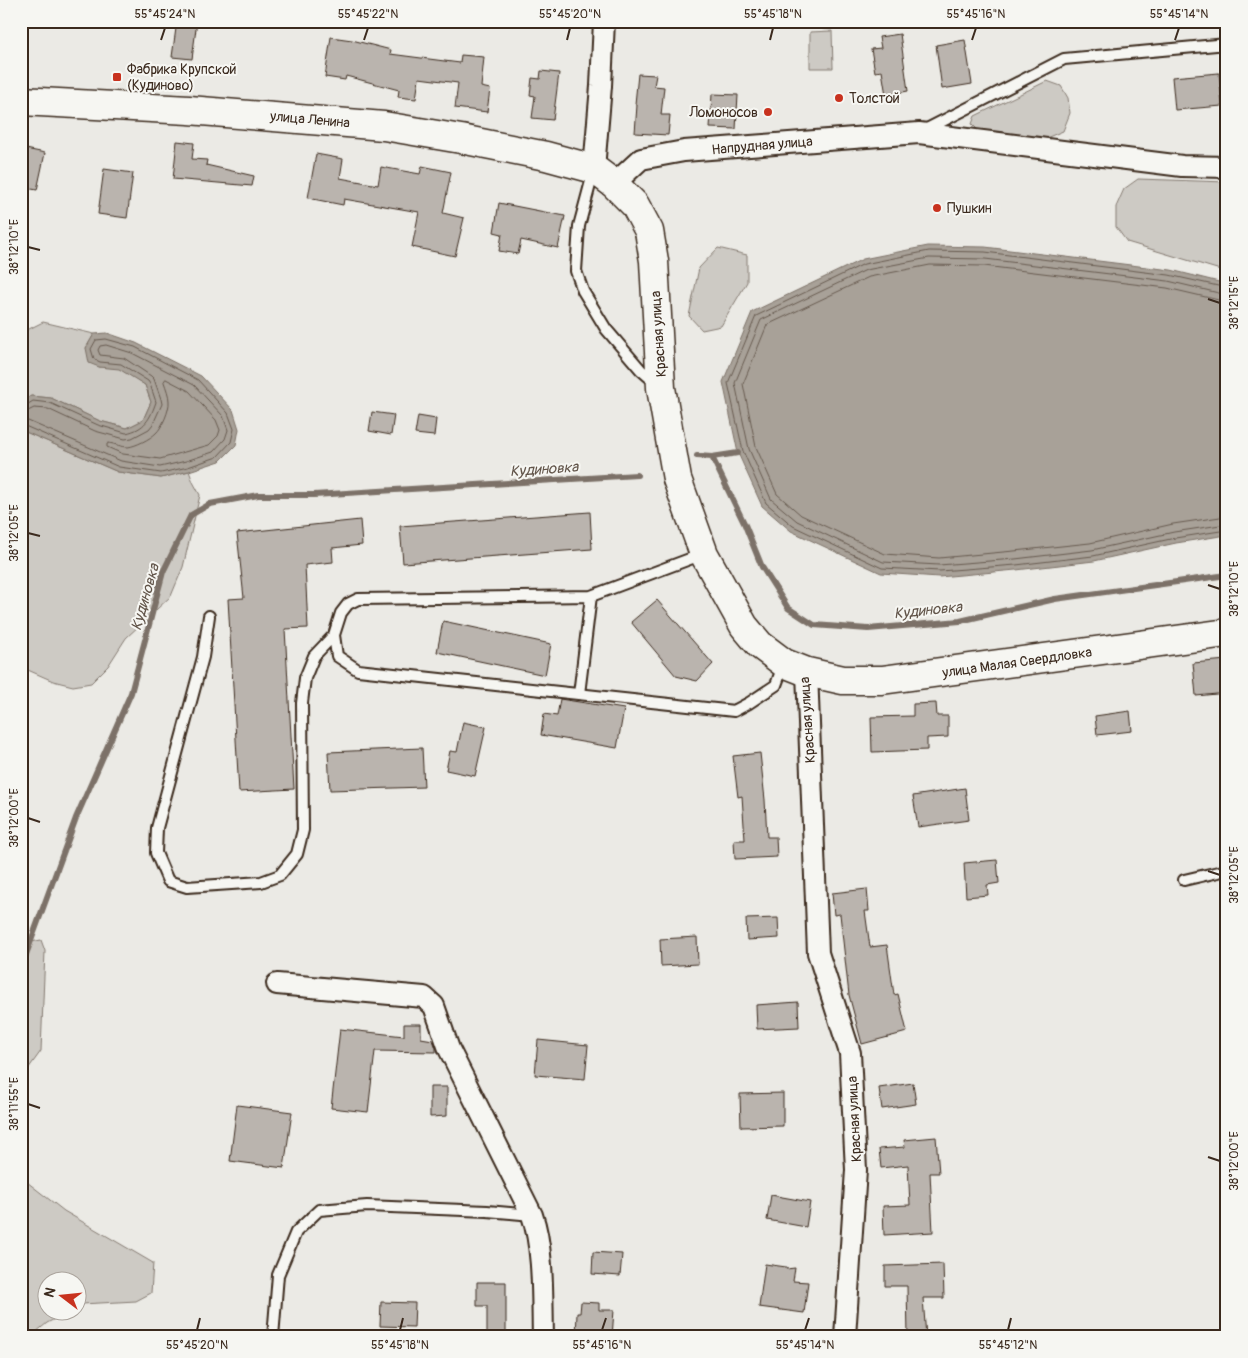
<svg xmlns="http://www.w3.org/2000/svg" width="1248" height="1358" viewBox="0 0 1248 1358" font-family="Pangolin,sans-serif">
	<rect width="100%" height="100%" fill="#ebeae5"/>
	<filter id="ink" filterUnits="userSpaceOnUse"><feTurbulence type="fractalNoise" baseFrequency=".02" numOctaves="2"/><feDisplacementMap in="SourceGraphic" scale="10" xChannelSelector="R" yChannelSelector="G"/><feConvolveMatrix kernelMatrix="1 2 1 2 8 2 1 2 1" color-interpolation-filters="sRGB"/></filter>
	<g filter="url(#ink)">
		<path fill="#cdcac4" stroke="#847a71" d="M 832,31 L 833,68 L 810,68 L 810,32 Z
			M 1047,81 L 1061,86 L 1068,98 L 1070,113 L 1063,131 L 1046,138 L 978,130 L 972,124 L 975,116 Z
			M 1138,179 L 1227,182 L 1227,272 L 1127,242 L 1116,227 L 1116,207 L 1124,189 Z
			M 718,248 L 747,255 L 747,282 L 721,326 L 702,330 L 689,316 L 699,268 Z
			M 43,322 L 94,334 L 86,348 L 99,367 L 119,368 L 145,385 L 151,402 L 143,420 L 127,428 L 100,421 L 51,398 L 31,396 L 21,402 L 21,333 Z
			M 21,430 L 118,472 L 161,478 L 189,471 L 193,482 L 200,495 L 183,567 L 171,596 L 126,638 L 108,666 L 91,683 L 73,686 L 53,681 L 21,667 Z
			M 41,940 L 45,951 L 41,1051 L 23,1076 L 21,1076 L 21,944 Z
			M 21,1167 L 27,1182 L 64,1211 L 153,1263 L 151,1293 L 136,1301 L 82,1304 L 78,1307 L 78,1280 L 48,1280 L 48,1310 L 70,1311 L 47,1323 L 30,1337 L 21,1337 Z"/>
		<path fill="#a8a198" stroke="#7c7167" d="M 928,246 L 985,247 L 1171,270 L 1227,284 L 1227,535 L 1176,543 L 1094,561 L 1016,570 L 939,577 L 881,573 L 791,531 L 762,506 L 738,453 L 723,382 L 752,312 L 863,259 Z
			M 107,333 L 136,343 L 201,376 L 233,410 L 239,429 L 236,445 L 220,461 L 189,471 L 161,478 L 118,472 L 21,430 L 21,402 L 31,396 L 51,398 L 100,421 L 127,428 L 143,420 L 151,402 L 145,385 L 119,369 L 99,367 L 89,363 L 86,348 L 94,334 Z"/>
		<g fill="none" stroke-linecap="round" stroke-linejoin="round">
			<path stroke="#675a4f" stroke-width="1" d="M 1227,288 L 1169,275 L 985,252 L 929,251 L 864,264 L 756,316 L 728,383 L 743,451 L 766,503 L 793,526 L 882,568 L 940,571 L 1016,565 L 1093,556 L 1175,538 L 1227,530
				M 1227,295 L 1168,281 L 985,259 L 929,258 L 866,270 L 761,320 L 735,383 L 749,449 L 771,499 L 797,521 L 883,562 L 939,565 L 1015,559 L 1092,550 L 1174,532 L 1227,524
				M 1227,302 L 1167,288 L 984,266 L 930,265 L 869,277 L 767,325 L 743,384 L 756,447 L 777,494 L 801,515 L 885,554 L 939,558 L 1014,551 L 1090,543 L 1173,524 L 1227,516
				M 166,379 L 189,391 L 216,420 L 220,430 L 218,436 L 209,445 L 160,459 L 123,454 L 107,447 L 107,444 L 109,443 C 115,444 122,447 128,447 C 136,446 150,439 156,433 C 162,428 170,409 169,401 C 169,395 166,388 164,382 Z
				M 21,406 L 25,406 L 33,401 L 50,403 L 98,425 L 126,433 C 145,429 150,419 156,402 L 150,384 L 148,381 L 121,364 L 100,362 L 94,359 L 91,349 L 96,340 L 106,339 L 135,347 L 198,380 L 228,413 L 234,429 L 231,442 L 217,457 L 188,467 L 161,473 L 119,467 L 25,426 L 21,426
				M 21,412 L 26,412 L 34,408 L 48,409 L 95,431 L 125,439 L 132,438 L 149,429 L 153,424 L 162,404 L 161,399 L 154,379 L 151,376 L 124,358 L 100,355 L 98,350 L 100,346 L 106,345 L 132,353 L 194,385 L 223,416 L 228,430 L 225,439 L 213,452 L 186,461 L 160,467 L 121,461 L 28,421 L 21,420"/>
			<path stroke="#7c7167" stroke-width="6" d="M 697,456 L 712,457 L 745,525 L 762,567 L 788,608 L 814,625 L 868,629 L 960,621 L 1055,599 L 1227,575
				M 712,457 L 738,453
				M 21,968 L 76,818 L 131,693 L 163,572 L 191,515 L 210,504 L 258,495 L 314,495 L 637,475"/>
		</g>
		<path fill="#bab4ae" stroke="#3b2a1e" d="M 177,21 L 197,21 L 192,59 L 172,57 Z
			M 900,34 L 908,91 L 886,95 L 882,71 L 875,72 L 871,49 L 881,48 L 879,37 Z
			M 331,37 L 352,40 L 391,50 L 390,54 L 460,63 L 461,55 L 484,57 L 481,87 L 490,89 L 487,112 L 455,108 L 458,83 L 419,78 L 416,99 L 398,97 L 399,90 L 346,76 L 345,80 L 325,77 Z
			M 965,40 L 972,84 L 942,89 L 936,45 Z
			M 541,71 L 559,73 L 553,120 L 532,118 L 535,96 L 530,95 L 532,78 L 540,79 Z
			M 1219,73 L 1222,106 L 1175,110 L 1172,77 Z
			M 638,74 L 656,75 L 654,86 L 664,87 L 661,115 L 670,115 L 668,135 L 635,133 L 637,105 L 635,104 Z
			M 712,94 L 738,95 L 736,129 L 710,128 Z
			M 177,141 L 194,143 L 192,159 L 207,160 L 206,165 L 254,176 L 252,186 L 173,179 Z
			M 21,148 L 45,153 L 37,190 L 21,187 Z
			M 316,154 L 343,159 L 340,178 L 378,185 L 381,167 L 420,174 L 422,166 L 451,172 L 443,213 L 464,218 L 455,256 L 412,247 L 419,212 L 344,199 L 343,205 L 308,198 Z
			M 104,169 L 133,173 L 127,218 L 98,214 Z
			M 499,203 L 565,216 L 558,248 L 521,240 L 518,254 L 499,251 L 502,234 L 494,232 Z
			M 372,412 L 394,415 L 391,435 L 369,431 Z
			M 418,416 L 436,419 L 434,436 L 415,434 Z
			M 590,512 L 592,549 L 403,563 L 400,526 Z
			M 360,520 L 362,545 L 332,548 L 333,562 L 305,565 L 308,628 L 285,629 L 294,789 L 239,792 L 228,599 L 244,598 L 237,533 Z
			M 657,600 L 713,664 L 697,681 L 676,676 L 631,622 Z
			M 443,621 L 551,644 L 545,675 L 437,652 Z
			M 1227,660 L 1227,693 L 1196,696 L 1193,663 Z
			M 560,699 L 624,709 L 617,748 L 541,735 L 544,714 L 557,716 Z
			M 936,703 L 937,716 L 948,716 L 948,737 L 927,738 L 927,750 L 872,752 L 871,717 L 913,716 L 913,704 Z
			M 1130,711 L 1132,731 L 1097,735 L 1095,716 Z
			M 463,722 L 486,727 L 475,776 L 446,770 L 450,751 L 457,752 Z
			M 422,748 L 424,787 L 330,790 L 328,752 Z
			M 760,753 L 765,800 L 767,837 L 776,837 L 777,857 L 735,859 L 734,840 L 745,840 L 742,796 L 738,797 L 733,756 Z
			M 965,788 L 969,820 L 918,827 L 913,796 Z
			M 997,860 L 999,883 L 987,885 L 988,895 L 966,897 L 964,863 Z
			M 867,889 L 869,911 L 865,911 L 870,947 L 887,945 L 894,995 L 898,994 L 907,1032 L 862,1044 L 849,995 L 840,914 L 834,915 L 832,893 Z
			M 778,918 L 779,938 L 747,940 L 746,919 Z
			M 697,937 L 698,964 L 661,966 L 660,939 Z
			M 798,1002 L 799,1027 L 757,1029 L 756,1005 Z
			M 404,1024 L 421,1024 L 421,1038 L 433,1040 L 436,1048 L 436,1052 L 375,1051 L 368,1112 L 331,1108 L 340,1029 L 404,1036 Z
			M 538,1040 L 588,1045 L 585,1079 L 535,1075 Z
			M 913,1083 L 916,1104 L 882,1109 L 879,1088 Z
			M 430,1087 L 447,1087 L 447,1116 L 430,1117 Z
			M 783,1093 L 783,1126 L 741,1127 L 740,1094 Z
			M 237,1105 L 292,1112 L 284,1168 L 230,1161 Z
			M 936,1137 L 939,1173 L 930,1173 L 933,1232 L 884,1235 L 883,1206 L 910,1205 L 908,1165 L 881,1168 L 879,1149 L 905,1147 L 904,1140 Z
			M 771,1195 L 810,1202 L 806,1227 L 767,1220 Z
			M 593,1252 L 622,1254 L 620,1276 L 592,1274 Z
			M 765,1264 L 786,1267 L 786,1269 L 795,1268 L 793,1281 L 808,1282 L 804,1313 L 759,1307 Z
			M 943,1264 L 944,1298 L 923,1298 L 926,1337 L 908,1337 L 907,1286 L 885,1286 L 885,1266 Z
			M 477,1282 L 506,1282 L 506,1337 L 487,1337 L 487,1306 L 477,1306 Z
			M 381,1302 L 415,1303 L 414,1327 L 380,1326 Z
			M 581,1302 L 599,1303 L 599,1310 L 614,1310 L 612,1337 L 576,1337 L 577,1313 L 580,1313 Z"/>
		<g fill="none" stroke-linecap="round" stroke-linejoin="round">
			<g stroke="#3b2a1e" stroke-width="14">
				<path id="service" d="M 923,131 L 1064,59 L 1227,44
					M 594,170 L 579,226 L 576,271 L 583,291 L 606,329 L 641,370 L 657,384
					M 703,554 L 591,596 L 358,599 L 348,604 L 341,613 L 334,635 L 337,656 L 358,670 L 734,711 L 749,703 L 776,685 L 784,663
					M 209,616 L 203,657 L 157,828 L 156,853 L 168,881 L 187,887 L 261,882 L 280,875 L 297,854 L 303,830 L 302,703 L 305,678 L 314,656 L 334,635
					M 579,694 L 591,596
					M 1184,880 L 1227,870
					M 273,1337 L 278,1275 L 296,1232 L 319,1210 L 367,1206 L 487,1211 L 532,1215"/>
			</g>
			<g stroke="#3b2a1e" stroke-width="24">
				<path id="minor" d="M 594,169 L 601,86 L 604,21
					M 614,184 L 641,159 L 684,151 L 919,133 L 1182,166 L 1227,167
					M 807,672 L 818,953 L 850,1053 L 856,1170 L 845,1337
					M 277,984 L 424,997 L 434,1006 L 449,1049 L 532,1215 C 544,1249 542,1301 543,1337"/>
			</g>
			<g stroke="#3b2a1e" stroke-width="31">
				<path id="secondary" d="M 21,101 L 189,110 L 384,126 L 461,139 L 546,156 L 594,169 L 614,184 L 635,205 L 649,231 L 654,261 L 661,388 L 677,479 L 704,554 L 744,626 L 760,645 L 784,663 L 807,672 L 843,680 L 882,680 L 1227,633"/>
			</g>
			<use href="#service" stroke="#f6f6f2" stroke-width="10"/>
			<use href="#minor" stroke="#f6f6f2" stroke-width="20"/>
			<use href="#secondary" stroke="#f6f6f2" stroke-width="28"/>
		</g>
	</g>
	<path fill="none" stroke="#3b2a1e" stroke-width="2" d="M 161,40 L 165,28M 364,40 L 368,28M 567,40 L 570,28M 770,40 L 773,28M 972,40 L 976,28M 1175,40 L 1179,28M 28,247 L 40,250M 1208,299 L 1220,303M 28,533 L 40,536M 1208,585 L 1220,589M 28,818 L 40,822M 1208,871 L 1220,875M 28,1104 L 40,1108M 1208,1157 L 1220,1161M 197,1330 L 200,1318M 400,1330 L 403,1318M 602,1330 L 606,1318M 805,1330 L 809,1318M 1008,1330 L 1011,1318"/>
	<g fill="#c8321e" stroke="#f6f6f2" stroke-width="2">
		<rect x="112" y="72" width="10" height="10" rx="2.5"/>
		<circle cx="839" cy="98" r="5"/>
		<circle cx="768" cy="112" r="5"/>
		<circle cx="937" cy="208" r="5"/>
	</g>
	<g text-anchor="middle" stroke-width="4" stroke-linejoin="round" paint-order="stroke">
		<g font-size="14" fill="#3b2a1e" stroke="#f6f6f2" text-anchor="start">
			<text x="127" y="74">Фабрика Крупской<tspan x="127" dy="16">(Кудиново)</tspan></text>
			<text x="849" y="103">Толстой</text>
			<text x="758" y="117" text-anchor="end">Ломоносов</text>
			<text x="947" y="213">Пушкин</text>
		</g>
		<g font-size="14" fill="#3b2a1e" stroke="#f6f6f2">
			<text transform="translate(310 119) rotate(5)" y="5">улица Ленина</text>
			<text transform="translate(762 145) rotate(-5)" y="5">Напрудная улица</text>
			<text transform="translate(658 334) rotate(-94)" y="5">Красная улица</text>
			<text transform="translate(1017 662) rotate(-8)" y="5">улица Малая Свердловка</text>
			<text transform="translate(807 720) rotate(-94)" y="5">Красная улица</text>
			<text transform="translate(854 1119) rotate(-93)" y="5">Красная улица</text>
		</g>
		<g font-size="15" font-style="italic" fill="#615449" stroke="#f6f6f2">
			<text transform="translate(544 469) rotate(-4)" y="5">Кудиновка</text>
			<text transform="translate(145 597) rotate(-74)" y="5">Кудиновка</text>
			<text transform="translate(928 610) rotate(-6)" y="5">Кудиновка</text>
		</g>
	</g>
	<rect width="1248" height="1358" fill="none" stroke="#f6f6f2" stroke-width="55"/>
	<g transform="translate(62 1296) rotate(286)"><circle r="24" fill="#f6f6f2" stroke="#aba49d"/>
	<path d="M0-4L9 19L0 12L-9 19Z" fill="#c8321e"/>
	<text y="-8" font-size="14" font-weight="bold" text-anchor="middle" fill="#3b2a1e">N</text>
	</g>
	<rect x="28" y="28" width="1192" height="1302" fill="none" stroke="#3b2a1e" stroke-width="2"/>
	<g font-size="12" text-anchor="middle" fill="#3b2a1e">
		<text x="165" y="18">55°45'24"N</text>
		<text x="368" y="18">55°45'22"N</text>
		<text x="570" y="18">55°45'20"N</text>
		<text x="773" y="18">55°45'18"N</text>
		<text x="976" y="18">55°45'16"N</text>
		<text x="1179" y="18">55°45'14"N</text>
		<text transform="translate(14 247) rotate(-90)" y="4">38°12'10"E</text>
		<text transform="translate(1234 303) rotate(-90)" y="4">38°12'15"E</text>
		<text transform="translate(14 533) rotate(-90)" y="4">38°12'05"E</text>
		<text transform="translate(1234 589) rotate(-90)" y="4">38°12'10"E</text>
		<text transform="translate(14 818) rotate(-90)" y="4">38°12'00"E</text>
		<text transform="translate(1234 875) rotate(-90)" y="4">38°12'05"E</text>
		<text transform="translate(14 1104) rotate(-90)" y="4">38°11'55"E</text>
		<text transform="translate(1234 1161) rotate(-90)" y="4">38°12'00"E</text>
		<text x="197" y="1349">55°45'20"N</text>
		<text x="400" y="1349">55°45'18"N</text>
		<text x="602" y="1349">55°45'16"N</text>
		<text x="805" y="1349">55°45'14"N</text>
		<text x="1008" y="1349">55°45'12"N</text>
	</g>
</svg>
